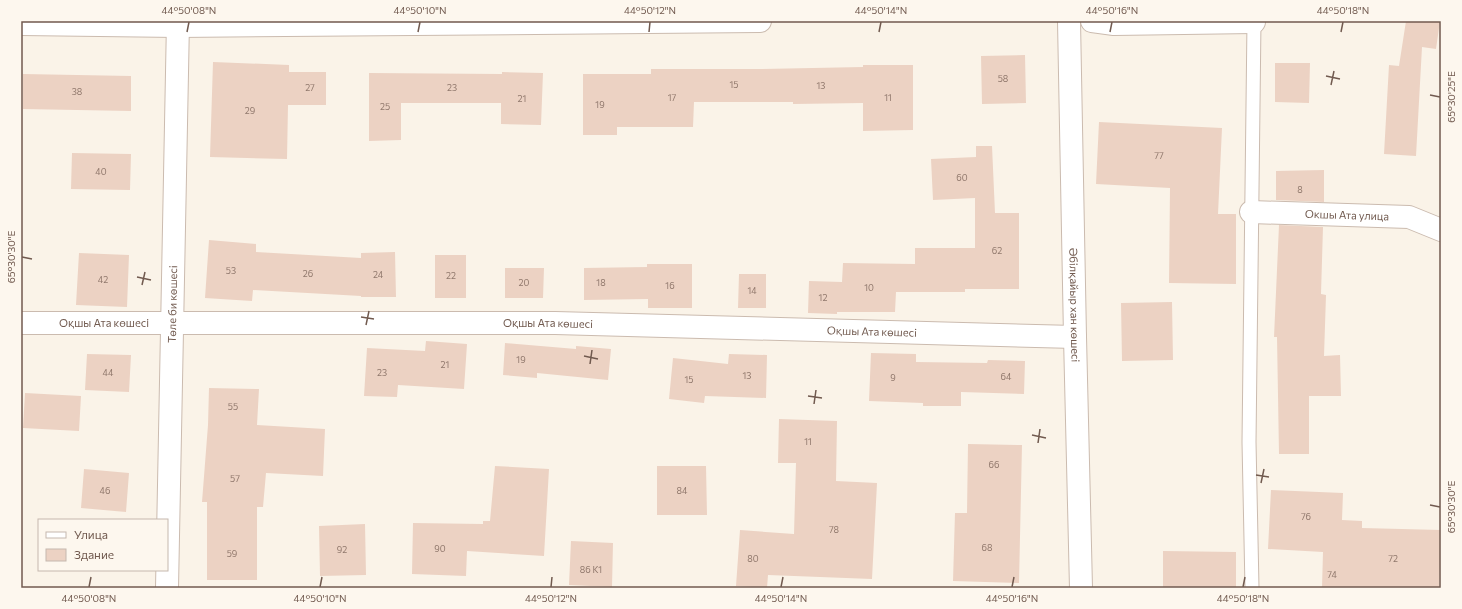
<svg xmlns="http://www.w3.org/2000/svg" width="1462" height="609" viewBox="0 0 1462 609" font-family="Commissioner,sans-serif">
	<rect width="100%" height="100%" fill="#faf3e8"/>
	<path fill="#ecd2c3" d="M 1406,21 L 1440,21 L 1436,49 L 1422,47 L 1416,156 L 1384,154 L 1389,65 L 1399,66 Z
		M 1025,55 L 1026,103 L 982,104 L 981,56 Z
		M 213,62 L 289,65 L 289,72 L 326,72 L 326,105 L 288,105 L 287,159 L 210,157 Z
		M 1275,63 L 1310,63 L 1309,103 L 1275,102 Z
		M 863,65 L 913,65 L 913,130 L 863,131 L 863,103 L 793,104 L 793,102 L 694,102 L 693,127 L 617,127 L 617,135 L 583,135 L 583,74 L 651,74 L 651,69 L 758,69 L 863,67 Z
		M 502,72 L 543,73 L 541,125 L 501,124 L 501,103 L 401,103 L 401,140 L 369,141 L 369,73 L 502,74 Z
		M 23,74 L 131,76 L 131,111 L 23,109 Z
		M 1099,122 L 1222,128 L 1218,214 L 1236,214 L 1236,284 L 1169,283 L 1170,188 L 1096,184 Z
		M 976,146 L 992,146 L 995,213 L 1019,213 L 1019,289 L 965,289 L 965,292 L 896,292 L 895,312 L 837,312 L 837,314 L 808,313 L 809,281 L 842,282 L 843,263 L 915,264 L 915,248 L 975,248 L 975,198 L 933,200 L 931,159 L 976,157 Z
		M 72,153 L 131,154 L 130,190 L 71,189 Z
		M 1324,170 L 1324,202 L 1276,200 L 1276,171 Z
		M 1279,225 L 1323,227 L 1321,294 L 1326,295 L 1324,356 L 1340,355 L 1341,396 L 1309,396 L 1309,454 L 1279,454 L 1277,337 L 1274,337 Z
		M 209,240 L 256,244 L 256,252 L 361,258 L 361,253 L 395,252 L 396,297 L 361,297 L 361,296 L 253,290 L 252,301 L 205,298 Z
		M 79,253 L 129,255 L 127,307 L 76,305 Z
		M 435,255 L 466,255 L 466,298 L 435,298 Z
		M 647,264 L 692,264 L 692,308 L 648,308 L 648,299 L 584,300 L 584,268 L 647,267 Z
		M 505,268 L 544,268 L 543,298 L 505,298 Z
		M 739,274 L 766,274 L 766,308 L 738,308 Z
		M 1172,302 L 1173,360 L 1122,361 L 1121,303 Z
		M 426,341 L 467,344 L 464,389 L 398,385 L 397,397 L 364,396 L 367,348 L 425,351 Z
		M 505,343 L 576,349 L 576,346 L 611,349 L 608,380 L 537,373 L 537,378 L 503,375 Z
		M 871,353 L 916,354 L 916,362 L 987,363 L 988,360 L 1025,361 L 1024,394 L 961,392 L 961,406 L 923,406 L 923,403 L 869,401 Z
		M 87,354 L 131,355 L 129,392 L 85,390 Z
		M 729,354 L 767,355 L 766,398 L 705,396 L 704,403 L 669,399 L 673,358 L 728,364 Z
		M 209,388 L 259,389 L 257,425 L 325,429 L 323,476 L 266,473 L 263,507 L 257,507 L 257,580 L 207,580 L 207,502 L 202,502 L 208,425 Z
		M 25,393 L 81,396 L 79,431 L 23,428 Z
		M 779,419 L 837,421 L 836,481 L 877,483 L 872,579 L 768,575 L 767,588 L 736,586 L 740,530 L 794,534 L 796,463 L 778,463 Z
		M 968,444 L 1022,445 L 1019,583 L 953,581 L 955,513 L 967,513 Z
		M 495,466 L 549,469 L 544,556 L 467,551 L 466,576 L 412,574 L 413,523 L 483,524 L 483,521 L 490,521 Z
		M 657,466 L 706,466 L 707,515 L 657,515 Z
		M 84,469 L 129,473 L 126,512 L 81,508 Z
		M 1271,490 L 1343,493 L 1342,520 L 1362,521 L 1362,528 L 1441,530 L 1439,588 L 1322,588 L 1323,552 L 1268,549 Z
		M 365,524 L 366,575 L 320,576 L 319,526 Z
		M 571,541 L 613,543 L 612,587 L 569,585 Z
		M 1163,551 L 1236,552 L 1236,588 L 1163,588 Z"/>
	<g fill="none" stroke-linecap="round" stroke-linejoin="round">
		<g stroke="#cbbbaf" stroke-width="15">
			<path id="service" d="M 1252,588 L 1249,442 L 1254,21"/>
		</g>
		<g stroke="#cbbbaf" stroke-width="24">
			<g id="minor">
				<path d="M 1092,21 L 1114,24 L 1254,22"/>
				<path d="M 21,24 L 178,26 L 760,21"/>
				<path id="s1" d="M 1251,212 L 1409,217 L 1441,230"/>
				<path id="s2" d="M 21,323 L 555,323 L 1075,337"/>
			</g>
		</g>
		<g stroke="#cbbbaf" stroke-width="24">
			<g id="tertiary">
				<path id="s3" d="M 1069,21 L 1075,337 L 1081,588"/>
				<path id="s4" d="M 167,588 L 178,21"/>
			</g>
		</g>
		<use href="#service" stroke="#fff" stroke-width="13"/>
		<use href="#minor" stroke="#fff" stroke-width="22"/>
		<use href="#tertiary" stroke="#fff" stroke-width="22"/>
	</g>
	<path fill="none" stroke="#715a4f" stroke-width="1.5" d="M 187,32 L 189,22M 418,32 L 420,22M 649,32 L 650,22M 879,32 L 881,22M 1110,32 L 1112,22M 1341,32 L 1343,22M 1326,76 L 1340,79M 1331,85 L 1334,71M 1430,95 L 1440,97M 22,257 L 32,259M 137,277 L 151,280M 142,285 L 145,272M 361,317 L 374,319M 366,325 L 369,311M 584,356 L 598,359M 590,364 L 592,350M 808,396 L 822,398M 814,404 L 816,390M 1032,435 L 1046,438M 1038,443 L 1040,429M 1256,475 L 1269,477M 1261,483 L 1264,469M 1430,505 L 1440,507M 89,587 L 91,577M 320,587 L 322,577M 551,587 L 552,577M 781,587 L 783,577M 1012,587 L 1014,577M 1243,587 L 1245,577"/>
	<g text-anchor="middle" stroke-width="3" stroke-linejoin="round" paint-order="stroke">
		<g font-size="9" fill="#90786c">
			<text x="1003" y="82">58</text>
			<text x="734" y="88">15</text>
			<text x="821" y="89">13</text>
			<text x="310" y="91">27</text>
			<text x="452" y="91">23</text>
			<text x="77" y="95">38</text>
			<text x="672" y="101">17</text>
			<text x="888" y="101">11</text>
			<text x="522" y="102">21</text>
			<text x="600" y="108">19</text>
			<text x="385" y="110">25</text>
			<text x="250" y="114">29</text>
			<text x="1159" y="159">77</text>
			<text x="101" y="175">40</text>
			<text x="962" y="181">60</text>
			<text x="1300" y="193">8</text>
			<text x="997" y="254">62</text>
			<text x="231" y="274">53</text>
			<text x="308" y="277">26</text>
			<text x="378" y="278">24</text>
			<text x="451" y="279">22</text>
			<text x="103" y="283">42</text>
			<text x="524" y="286">20</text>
			<text x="601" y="286">18</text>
			<text x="670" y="289">16</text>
			<text x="869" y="291">10</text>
			<text x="752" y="294">14</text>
			<text x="823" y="301">12</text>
			<text x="521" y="363">19</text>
			<text x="445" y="368">21</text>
			<text x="108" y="376">44</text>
			<text x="382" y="376">23</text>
			<text x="747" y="379">13</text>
			<text x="1006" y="380">64</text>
			<text x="893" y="381">9</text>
			<text x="689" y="383">15</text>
			<text x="233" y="410">55</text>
			<text x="808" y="445">11</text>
			<text x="994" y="468">66</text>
			<text x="235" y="482">57</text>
			<text x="105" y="494">46</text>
			<text x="682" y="494">84</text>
			<text x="1306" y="520">76</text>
			<text x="834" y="533">78</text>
			<text x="987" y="551">68</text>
			<text x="440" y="552">90</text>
			<text x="342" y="553">92</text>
			<text x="232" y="557">59</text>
			<text x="753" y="562">80</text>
			<text x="1393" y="562">72</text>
			<text x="591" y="573">86 К1</text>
			<text x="1332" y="578">74</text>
		</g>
		<g font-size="11" fill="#715a4f" stroke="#fdf7ee">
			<text dy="4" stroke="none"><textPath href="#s1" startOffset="96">Окшы Ата улица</textPath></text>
			<text dy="4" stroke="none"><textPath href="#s4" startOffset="284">Төле би көшесі</textPath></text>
			<text dy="4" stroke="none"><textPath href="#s3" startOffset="284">Әбілқайыр хан көшесі</textPath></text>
			<text dy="4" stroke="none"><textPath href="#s2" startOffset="83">Оқшы Ата көшесі</textPath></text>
			<text dy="4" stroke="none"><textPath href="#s2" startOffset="527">Оқшы Ата көшесі</textPath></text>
			<text dy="4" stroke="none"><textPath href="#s2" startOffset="851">Оқшы Ата көшесі</textPath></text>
		</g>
	</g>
	<rect width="1462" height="609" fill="none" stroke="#fdf7ee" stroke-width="44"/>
	<rect x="38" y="519" width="130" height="52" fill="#fdf7ee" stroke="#c5b8ae"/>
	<rect x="46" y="532" width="20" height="6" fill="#ffffff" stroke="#c5b8ae"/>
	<text x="74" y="539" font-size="12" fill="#715a4f">Улица</text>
	<rect x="46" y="549" width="20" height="12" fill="#ecd2c3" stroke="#c5b8ae"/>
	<text x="74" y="559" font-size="12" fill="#715a4f">Здание</text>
	<rect x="22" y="22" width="1418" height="565" fill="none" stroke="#715a4f" stroke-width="1.5"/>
	<g font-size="10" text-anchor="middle" fill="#715a4f">
		<text x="189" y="14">44°50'08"N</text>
		<text x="420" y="14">44°50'10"N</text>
		<text x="650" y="14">44°50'12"N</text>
		<text x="881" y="14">44°50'14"N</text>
		<text x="1112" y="14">44°50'16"N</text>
		<text x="1343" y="14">44°50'18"N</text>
		<text transform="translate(1451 97) rotate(-90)" y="4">65°30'25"E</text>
		<text transform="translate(11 257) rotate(-90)" y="4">65°30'30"E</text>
		<text transform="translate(1451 507) rotate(-90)" y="4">65°30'30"E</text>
		<text x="89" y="602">44°50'08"N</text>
		<text x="320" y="602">44°50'10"N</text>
		<text x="551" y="602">44°50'12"N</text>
		<text x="781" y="602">44°50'14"N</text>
		<text x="1012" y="602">44°50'16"N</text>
		<text x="1243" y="602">44°50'18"N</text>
	</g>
</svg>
